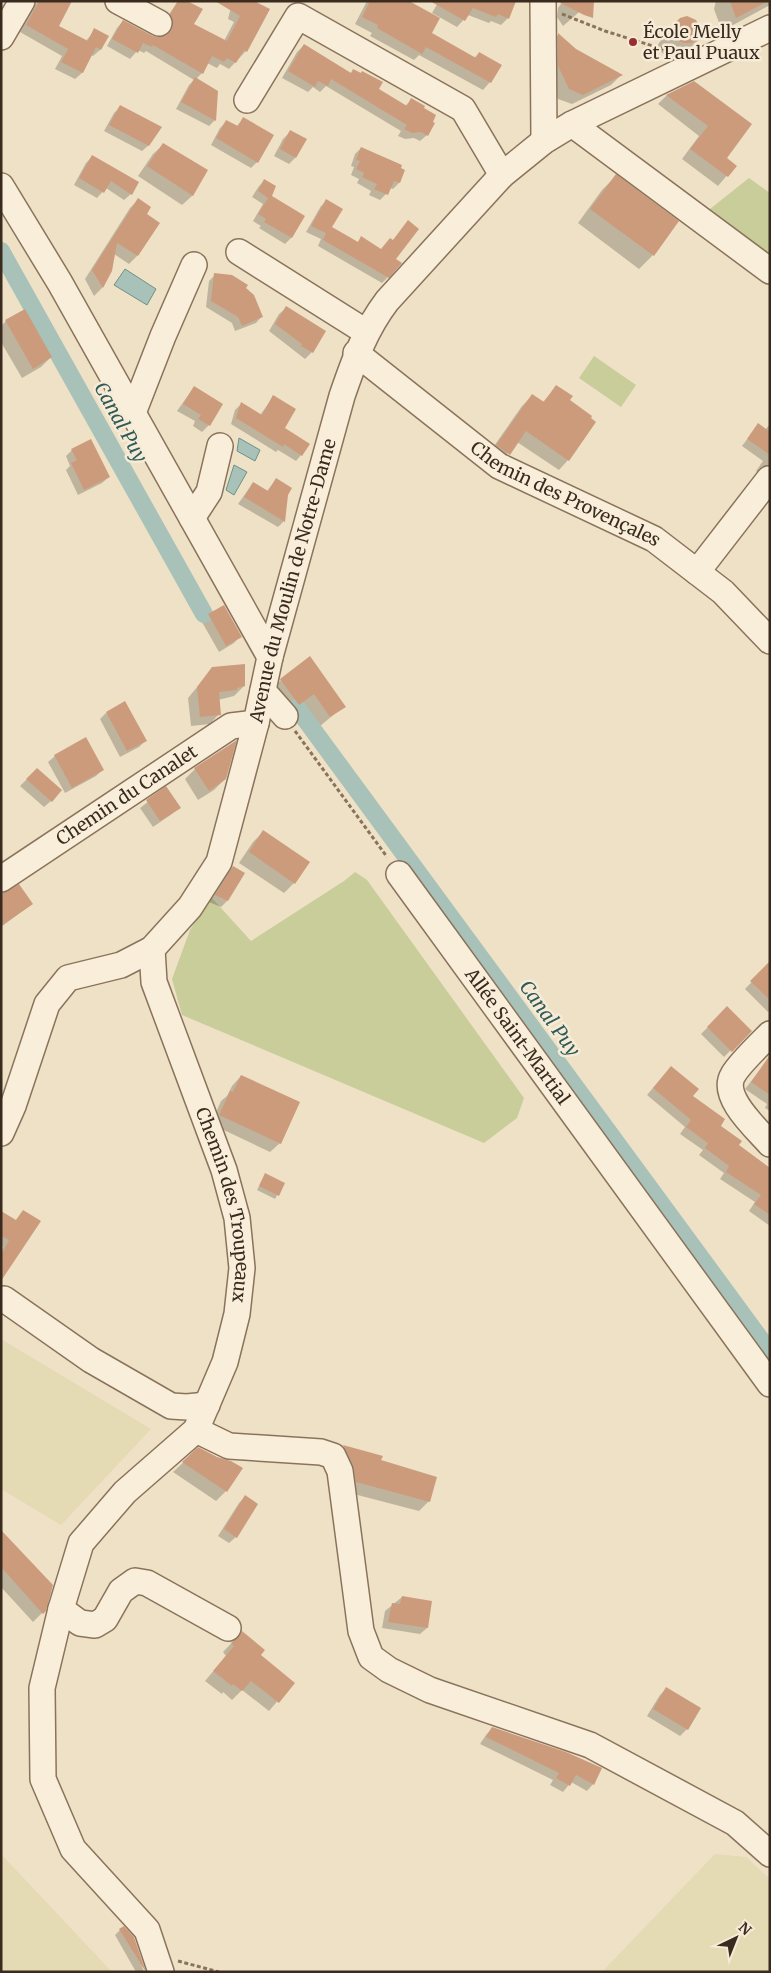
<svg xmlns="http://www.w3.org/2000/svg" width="771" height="1973" viewBox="0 0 771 1973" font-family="Merriweather,serif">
	<rect width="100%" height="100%" fill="#eee1c6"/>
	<path fill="#e4dab4" d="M 1,1339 L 151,1429 L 61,1525 L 1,1489 Z
		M 1,1854 L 112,1972 L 1,1972 Z
		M 715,1854 L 746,1857 L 770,1879 L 770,1972 L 602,1972 Z"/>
	<path fill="#c8cd9a" d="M 749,178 L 770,193 L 770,255 L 710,209 Z
		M 594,356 L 636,385 L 621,407 L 579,378 Z
		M 355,872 L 367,880 L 524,1098 L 517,1118 L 484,1143 L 182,1015 L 172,979 L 190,930 L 211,897 L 251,941 L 344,881 Z"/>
	<path fill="#a8c2b9" stroke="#6e9187" d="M 125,269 L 156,289 L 147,305 L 114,285 Z
		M 239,438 L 260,450 L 255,461 L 237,451 Z
		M 234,465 L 247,472 L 234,495 L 226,490 Z"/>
	<path fill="#0003" d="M 35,1 L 70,1 L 57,26 L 85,42 L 95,30 L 107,36 L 100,50 L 93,56 L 91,55 L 82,73 L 75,79 L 55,69 L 62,56 L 20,32 L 37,2 Z
		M 178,1 L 192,24 L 224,41 L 234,22 L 228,19 L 231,7 L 237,1 L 255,1 L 254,3 L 269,10 L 246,51 L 229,69 L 220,64 L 217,68 L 207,63 L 202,73 L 196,79 L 217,92 L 215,120 L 209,126 L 176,109 L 189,85 L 194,80 L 146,51 L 144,53 L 138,50 L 130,59 L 107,46 L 117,28 L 123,21 L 152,37 L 159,39 L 166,37 L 167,30 L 164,22 Z
		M 367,1 L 406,1 L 430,34 L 474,58 L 479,53 L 490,82 L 483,90 L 419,55 L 414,60 L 370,36 L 372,33 L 355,24 Z
		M 439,1 L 510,1 L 508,18 L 501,25 L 491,21 L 489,23 L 468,15 L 457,27 L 432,13 Z
		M 563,1 L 592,1 L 563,26 L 557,17 L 558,8 Z
		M 716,1 L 770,1 L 770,5 L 722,31 L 714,9 Z
		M 681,19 L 703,36 L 689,49 L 676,56 L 665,55 L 656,48 L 662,38 Z
		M 558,35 L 576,50 L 621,75 L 611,85 L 572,104 L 558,99 L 548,77 L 548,45 Z
		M 304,45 L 350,74 L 354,70 L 378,89 L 405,106 L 411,100 L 422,108 L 427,135 L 420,141 L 414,138 L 405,139 L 398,136 L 401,131 L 326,86 L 320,92 L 313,87 L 308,92 L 282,78 L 297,52 Z
		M 694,82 L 725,159 L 735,166 L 718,186 L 682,159 L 699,136 L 658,104 L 666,96 Z
		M 120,107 L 149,145 L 142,151 L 104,131 L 114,113 Z
		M 243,119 L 257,162 L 251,168 L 211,145 L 220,128 L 227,121 L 236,127 Z
		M 290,132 L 295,158 L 289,164 L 274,156 L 283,139 Z
		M 163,145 L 207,171 L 192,196 L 182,205 L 138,176 L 153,154 Z
		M 361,148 L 404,171 L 399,183 L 393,189 L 390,188 L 386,194 L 380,200 L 369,195 L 371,191 L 357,183 L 359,179 L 351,175 L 354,167 L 351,166 L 355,154 Z
		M 92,157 L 131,194 L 124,200 L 106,188 L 97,198 L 74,185 L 86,163 Z
		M 616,176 L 653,255 L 639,269 L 578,223 L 602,190 Z
		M 265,180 L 271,197 L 303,216 L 291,238 L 285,244 L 259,228 L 261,226 L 253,221 L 263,204 L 252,197 L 259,186 Z
		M 138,200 L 145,215 L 137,256 L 129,264 L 114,254 L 111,271 L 102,288 L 94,296 L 85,279 L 130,208 Z
		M 327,201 L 330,228 L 357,243 L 362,238 L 394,259 L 388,277 L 382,283 L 318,246 L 321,239 L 306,232 L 321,206 Z
		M 215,275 L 244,288 L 262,316 L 256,323 L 235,331 L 232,323 L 206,307 L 209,281 Z
		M 286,308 L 312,352 L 305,359 L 269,331 L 279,314 Z
		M 6,321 L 51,357 L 41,367 L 22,378 L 1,342 L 1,326 Z
		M 194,387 L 209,425 L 202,432 L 193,426 L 195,421 L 177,411 Z
		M 556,387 L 569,400 L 568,460 L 559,470 L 517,442 L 499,464 L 487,456 L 522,406 L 532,396 L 542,403 Z
		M 274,396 L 283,429 L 301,455 L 296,461 L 278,450 L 276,452 L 231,424 L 235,410 L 241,404 L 260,415 Z
		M 770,424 L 770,470 L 757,472 L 756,471 L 763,461 L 742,446 L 758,425 L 765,430 Z
		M 72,450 L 109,477 L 102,483 L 78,495 L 66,470 L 70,466 L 66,456 Z
		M 276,480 L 287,495 L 284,521 L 278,527 L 238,504 L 253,483 L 267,491 Z
		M 209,615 L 240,636 L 234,643 L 219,652 L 202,622 Z
		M 213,668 L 244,686 L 234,696 L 218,700 L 219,714 L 210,724 L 191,726 L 188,698 Z
		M 281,680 L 344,706 L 319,727 L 303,704 L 288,715 L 271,690 Z
		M 106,713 L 145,741 L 139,747 L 120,757 L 100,719 Z
		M 55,756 L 102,770 L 96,776 L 65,793 L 48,762 Z
		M 37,769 L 51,801 L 44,807 L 20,786 Z
		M 195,769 L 225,779 L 214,790 L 198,800 L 185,779 Z
		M 166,788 L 179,808 L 172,814 L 153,827 L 140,808 Z
		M 263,832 L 294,883 L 284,893 L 239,863 L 253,842 Z
		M 233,868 L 227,901 L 221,907 L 209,902 L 226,874 Z
		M 1,897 L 32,904 L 1,927 Z
		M 770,963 L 770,1010 L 768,1012 L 745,989 Z
		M 727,1008 L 750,1031 L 724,1057 L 701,1034 Z
		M 768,1060 L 770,1062 L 770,1111 L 765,1108 L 767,1104 L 745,1089 Z
		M 664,1075 L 691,1096 L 770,1181 L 770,1226 L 749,1211 L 755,1202 L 720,1179 L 724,1173 L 699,1155 L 703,1150 L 680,1134 L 685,1127 L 647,1095 Z
		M 241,1076 L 280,1143 L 270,1152 L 211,1124 L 221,1101 L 227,1096 L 232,1086 Z
		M 265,1175 L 283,1184 L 275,1199 L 257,1190 Z
		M 23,1212 L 1,1276 L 1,1250 L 3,1247 L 1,1245 L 1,1213 L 15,1221 Z
		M 343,1447 L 381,1457 L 380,1461 L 429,1501 L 419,1511 L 346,1492 L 333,1457 Z
		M 198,1449 L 226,1491 L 216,1501 L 173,1472 Z
		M 245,1497 L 236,1537 L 229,1543 L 218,1536 L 239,1503 Z
		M 1,1534 L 45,1610 L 33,1622 L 1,1587 Z
		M 402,1597 L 427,1628 L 420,1634 L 382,1628 L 385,1611 Z
		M 242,1632 L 259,1656 L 293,1683 L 269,1711 L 242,1690 L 232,1700 L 223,1692 L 222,1694 L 205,1681 L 226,1656 L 223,1652 Z
		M 666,1689 L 699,1709 L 687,1729 L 680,1736 L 647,1716 L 660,1695 Z
		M 492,1728 L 593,1784 L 587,1791 L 571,1782 L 563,1792 L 550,1785 L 553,1780 L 480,1744 L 486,1735 Z
		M 120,1930 L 133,1938 L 144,1972 L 136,1972 L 115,1935 Z"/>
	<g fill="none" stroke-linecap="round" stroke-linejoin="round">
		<path stroke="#a8c2b9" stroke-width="18" d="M 1,251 L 204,614
			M 297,708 L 770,1352"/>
	</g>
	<path fill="#cc9b7c" d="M 39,1 L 72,1 L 59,26 L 88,41 L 94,28 L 109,36 L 101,50 L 96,47 L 83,73 L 61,62 L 68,49 L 26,25 Z
		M 178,1 L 187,1 L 203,9 L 194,24 L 227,41 L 240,16 L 215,1 L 254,1 L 270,9 L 247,52 L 244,50 L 236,63 L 227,58 L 224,62 L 212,56 L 203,74 L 153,45 L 152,47 L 143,43 L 138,53 L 112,39 L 123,20 L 153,36 L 159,37 L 166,35 L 172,29 L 173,22 L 170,14 Z
		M 370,1 L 409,1 L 440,18 L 432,33 L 476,58 L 479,52 L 502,65 L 491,83 L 426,47 L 422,54 L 377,28 L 378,25 L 362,17 Z
		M 430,1 L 516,1 L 509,19 L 498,14 L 496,17 L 473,8 L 465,21 Z
		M 557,1 L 594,1 L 593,18 L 584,15 Z
		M 730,1 L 768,1 L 736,18 Z
		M 687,16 L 696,20 L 704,36 L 691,43 L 684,43 L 679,41 L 669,34 L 675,23 L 680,18 Z
		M 558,33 L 576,49 L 623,75 L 583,95 L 569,89 L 558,66 Z
		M 304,44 L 351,73 L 353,69 L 361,73 L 362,71 L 383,82 L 379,89 L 407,106 L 411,98 L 425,106 L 424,108 L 436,115 L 433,122 L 435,123 L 428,136 L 421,132 L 412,133 L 404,129 L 407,125 L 331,79 L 328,86 L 318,81 L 315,87 L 288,71 Z
		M 195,77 L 218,91 L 216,121 L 181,102 Z
		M 694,81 L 752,124 L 727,158 L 737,166 L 728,177 L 690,149 L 708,126 L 666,95 Z
		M 120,105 L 162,127 L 149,146 L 109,125 Z
		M 243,117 L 274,135 L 258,163 L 216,138 L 226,120 L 238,126 Z
		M 290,130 L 307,139 L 296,158 L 280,149 Z
		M 163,143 L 208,170 L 193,196 L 147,166 Z
		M 361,147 L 402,165 L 401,168 L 405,170 L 400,183 L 394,181 L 388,195 L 374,189 L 377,184 L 362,177 L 364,173 L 356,169 L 360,161 L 356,160 Z
		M 92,155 L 139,182 L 132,195 L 111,181 L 104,193 L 79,178 Z
		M 616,174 L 679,221 L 654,256 L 590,209 Z
		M 264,179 L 276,186 L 272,196 L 305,216 L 292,238 L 264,222 L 266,219 L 258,214 L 268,198 L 258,191 Z
		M 138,198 L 151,207 L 147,214 L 160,223 L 138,256 L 117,243 L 112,271 L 103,288 L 92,270 Z
		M 326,199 L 343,209 L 332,227 L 358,242 L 361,236 L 381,249 L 390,238 L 393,240 L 408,220 L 419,229 L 396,259 L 402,263 L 389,278 L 323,240 L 326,233 L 311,226 Z
		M 214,273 L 232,275 L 248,285 L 246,288 L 254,295 L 263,317 L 242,326 L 238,317 L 211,301 Z
		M 286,306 L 326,331 L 313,353 L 301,346 L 302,344 L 275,324 Z
		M 25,309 L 52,357 L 33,369 L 5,320 Z
		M 556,385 L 573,396 L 570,400 L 592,416 L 591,418 L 596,422 L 569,461 L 526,431 L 510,455 L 496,445 L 532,394 L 544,402 Z
		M 194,386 L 223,404 L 210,426 L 198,419 L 201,415 L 183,404 Z
		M 273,395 L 296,409 L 285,428 L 310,444 L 302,456 L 284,444 L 283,447 L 236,418 L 241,402 L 262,415 Z
		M 758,423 L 770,432 L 770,455 L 747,439 Z
		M 91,439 L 110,477 L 84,490 L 71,463 L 77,460 L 71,449 Z
		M 276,478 L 292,488 L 288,495 L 285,522 L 244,497 L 253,482 L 268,491 Z
		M 224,605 L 242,637 L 226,646 L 208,614 Z
		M 310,656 L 346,707 L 330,717 L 314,694 L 299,705 L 280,679 Z
		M 245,664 L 245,686 L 237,688 L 237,690 L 219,692 L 221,715 L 200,717 L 197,687 L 212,667 Z
		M 125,701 L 147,741 L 127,751 L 106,712 Z
		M 86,737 L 104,770 L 72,788 L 54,755 Z
		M 237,740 L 226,779 L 209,791 L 194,768 Z
		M 37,768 L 62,790 L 52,802 L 26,779 Z
		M 166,786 L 181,808 L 160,821 L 146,800 Z
		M 263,830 L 310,862 L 295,884 L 249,852 Z
		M 233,866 L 245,873 L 228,901 L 215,895 Z
		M 19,884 L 33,904 L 1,926 L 1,894 Z
		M 770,961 L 770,1000 L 750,981 Z
		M 727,1006 L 752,1031 L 732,1052 L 707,1027 Z
		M 770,1055 L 770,1095 L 751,1082 Z
		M 671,1066 L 699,1089 L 693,1096 L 725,1119 L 721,1126 L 742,1141 L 739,1145 L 770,1168 L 770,1215 L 754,1204 L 761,1195 L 726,1172 L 729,1166 L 705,1148 L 708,1143 L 686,1127 L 691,1120 L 653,1088 Z
		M 241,1075 L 300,1102 L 281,1144 L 219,1115 L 230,1091 L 233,1092 Z
		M 265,1173 L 285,1183 L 279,1196 L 259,1186 Z
		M 23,1210 L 41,1221 L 1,1281 L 1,1255 L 9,1240 L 1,1236 L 1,1211 L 16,1220 Z
		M 343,1445 L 383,1456 L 381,1460 L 437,1477 L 430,1502 L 356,1482 L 353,1465 Z
		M 198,1447 L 217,1457 L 231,1461 L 243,1468 L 227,1492 L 182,1462 Z
		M 245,1495 L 258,1504 L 237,1538 L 224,1529 Z
		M 1,1530 L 53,1585 L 46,1611 L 43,1614 L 1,1567 Z
		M 402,1596 L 432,1601 L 428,1628 L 388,1622 L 392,1603 L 400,1604 Z
		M 242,1631 L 265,1650 L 261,1655 L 295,1683 L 279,1703 L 251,1681 L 242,1691 L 233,1684 L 232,1686 L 213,1671 L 234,1646 L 231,1643 L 240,1635 Z
		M 666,1687 L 701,1708 L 688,1730 L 653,1709 Z
		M 492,1727 L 566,1752 L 602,1768 L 594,1785 L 576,1775 L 570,1786 L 556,1778 L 559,1773 L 486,1737 Z
		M 124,1926 L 134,1937 L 146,1972 L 119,1929 Z"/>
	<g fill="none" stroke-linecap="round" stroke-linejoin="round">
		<g stroke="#8a735c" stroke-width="28">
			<g id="minor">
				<path d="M 118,1 L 159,23"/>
				<path d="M 543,1 L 544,141"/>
				<path d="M 1,37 L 22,1"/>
				<path d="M 247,100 L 298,16 L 463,109 L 502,175"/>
				<path d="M 572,124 L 770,271"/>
				<path d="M 1,186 L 60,283 L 270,657"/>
				<path d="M 239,252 L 366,332"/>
				<path id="s1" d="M 356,353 L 499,466 L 654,539 L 723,592 L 770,641"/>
				<path d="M 133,413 L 163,336 L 194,265"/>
				<path d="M 192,518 L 209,492 L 220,446"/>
				<path d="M 697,572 L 769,479"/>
				<path d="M 263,691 L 285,716"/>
				<path id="s2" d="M 399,874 L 770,1384"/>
				<path id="s3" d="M 1,879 L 231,726 L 256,723"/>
				<path id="s4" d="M 152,949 L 154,982 L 224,1170 L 237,1218 L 242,1268 L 237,1314 L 225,1362 L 196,1430 L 125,1492 L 81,1543 L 61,1609 L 42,1688 L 43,1779 L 73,1849 L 147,1930 L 161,1972"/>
				<path d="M 770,1034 C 760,1044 739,1064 733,1075 C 720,1097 757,1129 770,1144"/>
				<path id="s5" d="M 1,1133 L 13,1106 L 47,1004 L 68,978 L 121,965 L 152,949 L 190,907 L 219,862 L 256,723 L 270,657 L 342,396 C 354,361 365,330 387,301 L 502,175 L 544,141 L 572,124 L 770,28"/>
				<path d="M 4,1299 L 91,1360 L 171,1406 L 187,1407 L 207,1405"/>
				<path d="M 196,1430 L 229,1446 L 321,1452 L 333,1456 L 340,1471 L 361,1631 L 371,1657 L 389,1670 L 430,1690 L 590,1745 L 735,1823 L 770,1854"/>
				<path d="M 61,1609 L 80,1623 L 95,1625 L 105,1619 L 121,1591 L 135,1581 L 147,1583 L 228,1628"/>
			</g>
		</g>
		<path stroke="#8a735c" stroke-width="3" stroke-dasharray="4 2.5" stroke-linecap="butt" d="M 562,14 L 605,31 L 672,52
			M 295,731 L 387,857
			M 178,1961 L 219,1972"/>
		<use href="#minor" stroke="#f9eeda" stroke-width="25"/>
	</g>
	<circle fill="#992c30" stroke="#f6ebd6" stroke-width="2" cx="633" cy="42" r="5"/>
	<g text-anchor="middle" stroke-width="5" stroke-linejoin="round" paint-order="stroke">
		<g font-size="18" fill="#3a2b1f" stroke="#f6ebd6" text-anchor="start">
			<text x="643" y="38">École Melly<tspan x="643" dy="21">et Paul Puaux</tspan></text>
		</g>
		<g font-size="18" fill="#3a2b1f" stroke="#f6ebd6">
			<text dy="6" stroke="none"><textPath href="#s1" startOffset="254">Chemin des Provençales</textPath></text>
			<text dy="6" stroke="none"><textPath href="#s5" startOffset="661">Avenue du Moulin de Notre-Dame</textPath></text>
			<text dy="6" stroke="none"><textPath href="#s3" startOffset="151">Chemin du Canalet</textPath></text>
			<text dy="6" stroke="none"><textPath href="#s2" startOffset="201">Allée Saint-Martial</textPath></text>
			<text dy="6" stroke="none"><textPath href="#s4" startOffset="268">Chemin des Troupeaux</textPath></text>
		</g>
		<g font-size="19" font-style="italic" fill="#2f5a56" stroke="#f6ebd6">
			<text transform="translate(121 422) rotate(61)" y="7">Canal Puy</text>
			<text transform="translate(550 1018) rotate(54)" y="7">Canal Puy</text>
		</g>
	</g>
	<rect width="771" height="1973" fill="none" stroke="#3a2b1f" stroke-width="5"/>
	<g transform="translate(736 1938) rotate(43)" stroke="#f6ebd6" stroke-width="4" paint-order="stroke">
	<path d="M0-4L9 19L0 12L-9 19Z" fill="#3a2b1f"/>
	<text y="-8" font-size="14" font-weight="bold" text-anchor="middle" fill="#3a2b1f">N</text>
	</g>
</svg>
